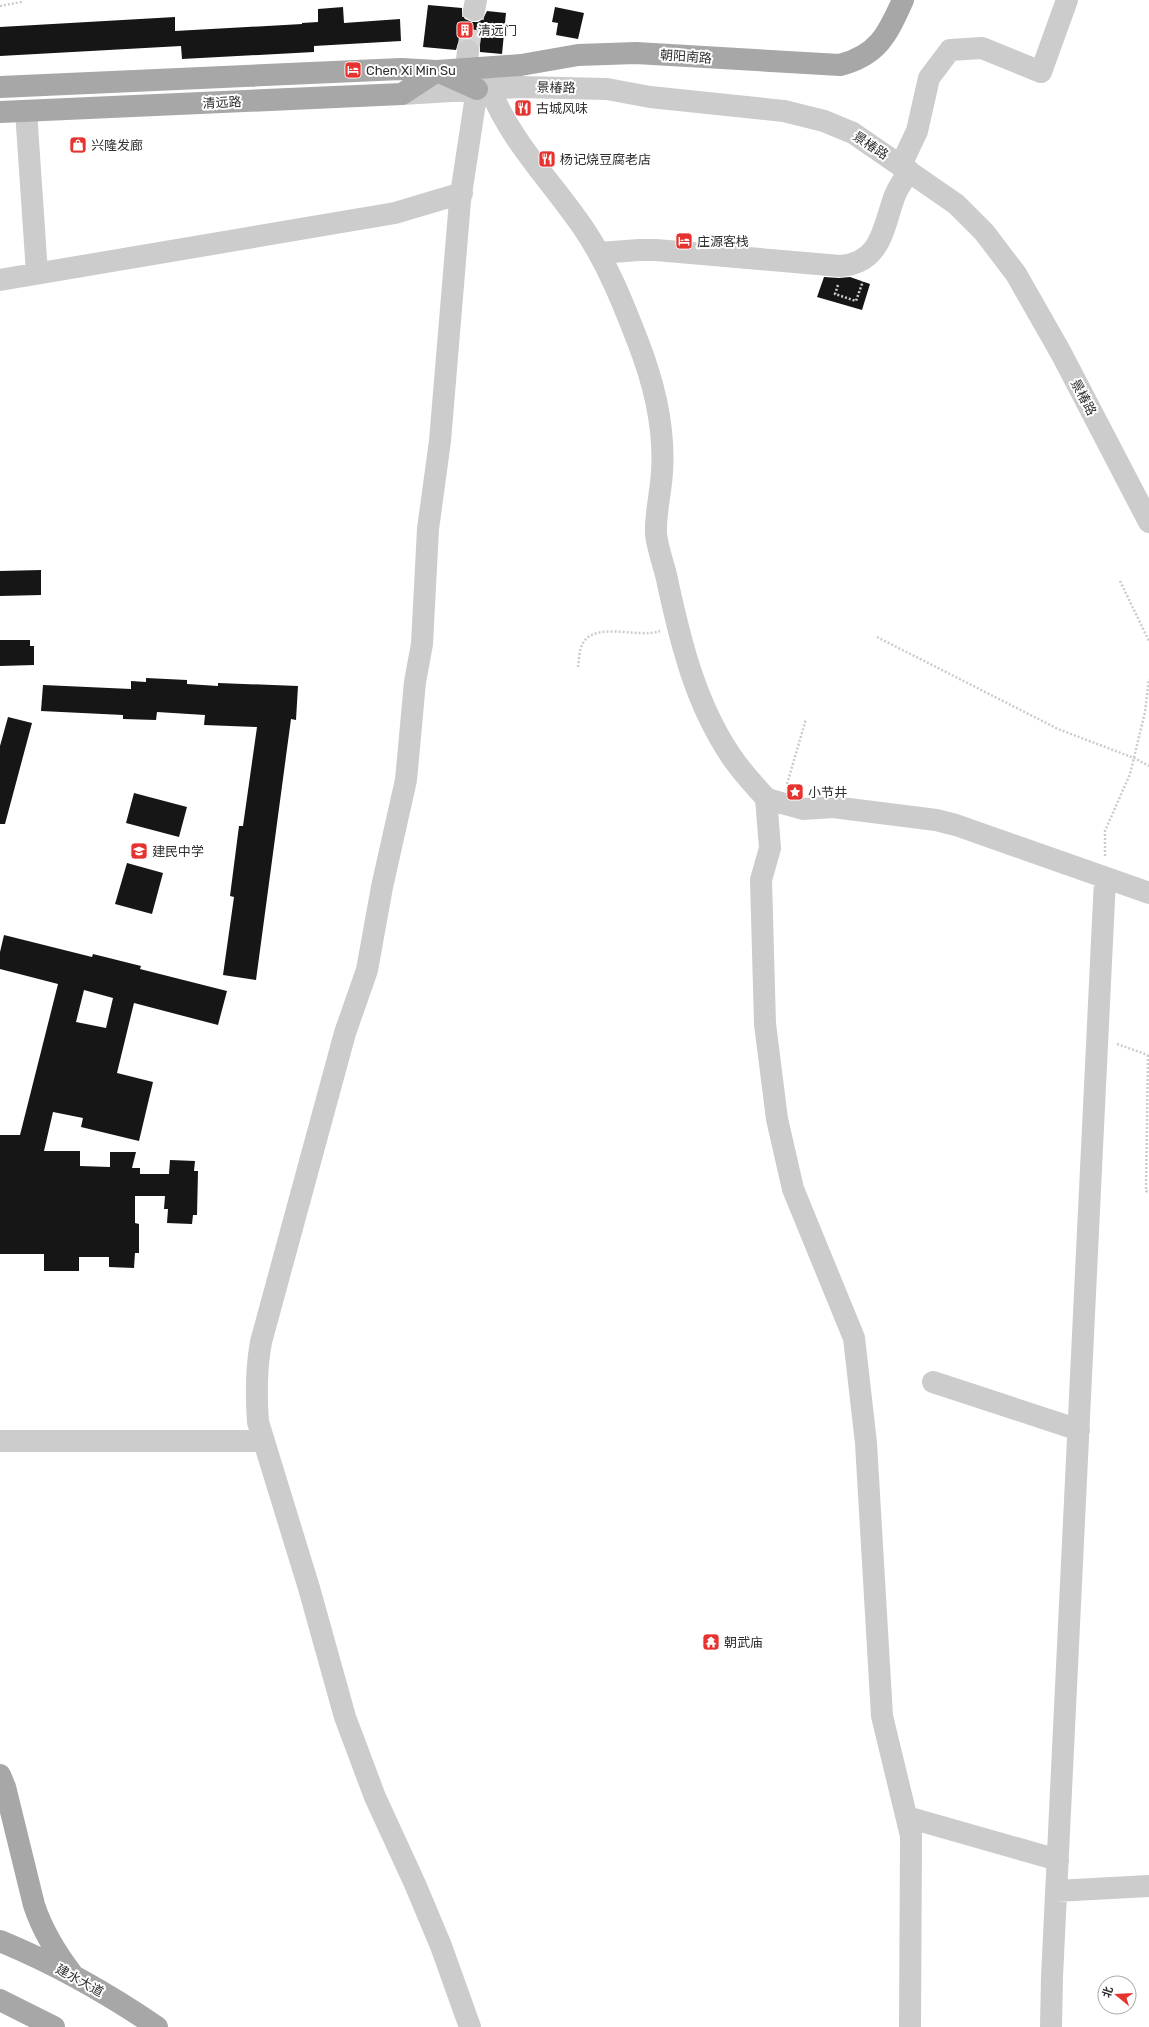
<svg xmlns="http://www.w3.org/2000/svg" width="1149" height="2027" viewBox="0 0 1149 2027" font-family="Rubik,'Noto Sans SC',sans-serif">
	<rect width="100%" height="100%" fill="#fff"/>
	<path fill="#161616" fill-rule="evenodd" d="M 428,5 L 462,8 L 462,14 L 465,19 L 472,22 L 478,22 L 483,19 L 487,11 L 506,13 L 502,54 L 480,52 L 480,46 L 476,41 L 469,39 L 463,40 L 458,43 L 456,50 L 423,47 Z
		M 343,7 L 344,23 L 400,19 L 401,41 L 314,46 L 314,52 L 182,59 L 181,46 L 0,56 L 0,27 L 175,17 L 175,31 L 302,24 L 302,23 L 318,22 L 318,9 Z
		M 555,7 L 584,13 L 578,39 L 556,35 L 558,23 L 552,22 Z
		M 824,277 L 839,278 L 850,277 L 870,284 L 862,310 L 817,297 Z
		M 41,570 L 41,595 L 0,596 L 0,571 Z
		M 0,640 L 30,640 L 30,646 L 34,646 L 34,665 L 0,666 Z
		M 146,678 L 187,680 L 187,684 L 218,686 L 218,683 L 298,686 L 296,720 L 291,719 L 256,980 L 223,975 L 234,897 L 230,896 L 239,826 L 243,826 L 257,727 L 204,725 L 205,715 L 157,712 L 156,720 L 123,719 L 123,715 L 41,711 L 43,685 L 131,689 L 131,681 L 146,682 Z
		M 8,717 L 32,723 L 5,824 L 0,824 L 0,746 Z
		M 134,793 L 187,807 L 179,837 L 126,823 Z
		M 127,863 L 163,873 L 152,914 L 115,904 Z
		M 4,935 L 92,957 L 93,954 L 141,966 L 140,969 L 227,991 L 218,1025 L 134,1003 L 117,1073 L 153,1082 L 139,1141 L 81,1127 L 83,1118 L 53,1112 L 44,1151 L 80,1151 L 80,1166 L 110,1167 L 110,1152 L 136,1152 L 132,1168 L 140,1168 L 140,1174 L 169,1174 L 170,1160 L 195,1161 L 194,1171 L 198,1171 L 197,1215 L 193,1215 L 192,1224 L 167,1223 L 168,1209 L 164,1209 L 165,1196 L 135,1196 L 135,1223 L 139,1224 L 139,1253 L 135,1253 L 134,1268 L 109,1267 L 109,1257 L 79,1257 L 79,1271 L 44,1271 L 44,1254 L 0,1254 L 0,1135 L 20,1135 L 58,984 L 0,969 L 0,952 ZM 84,990 L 113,998 L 106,1028 L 76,1022 Z"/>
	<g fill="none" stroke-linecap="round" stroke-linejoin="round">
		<path stroke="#d5d5d5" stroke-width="22" stroke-dasharray="22 11" stroke-linecap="butt" d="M 468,51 L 474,10"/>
		<path stroke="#ccc" stroke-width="2.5" stroke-dasharray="2 2" stroke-linecap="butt" d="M 0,6 L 21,2 L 21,0
			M 838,285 L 835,294 L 856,301 L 863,281
			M 1120,581 L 1149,641
			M 877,637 L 1058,729 L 1134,758 L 1149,766
			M 578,667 C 579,660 579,651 582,645 C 593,620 638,639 660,631
			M 787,784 L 806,719
			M 1105,856 L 1105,831 L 1130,774 L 1145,712 L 1149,679
			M 1117,1044 L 1148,1055
			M 1148,1055 L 1146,1191 L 1149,1192"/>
		<path stroke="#ccc" stroke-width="22" d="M 474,10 L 476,0
			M 466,69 L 468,51
			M 490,89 C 511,142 552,182 584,229 C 607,263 623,303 638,342 C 654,383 665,427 662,472 C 661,492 655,514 656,534 C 658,552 665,567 668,584 C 681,644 696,704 731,756 C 741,771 754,785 766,798 L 771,800 L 803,809 L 833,807 L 936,820 L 956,825 L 1149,893
			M 402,94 L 519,87 L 607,89 L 650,97 L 784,111 L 824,121 L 853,133 L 956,204 L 984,232 L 1016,274 L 1061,353 L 1149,522
			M 26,111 L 37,273
			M 901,165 L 917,131 L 929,78 L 950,50 L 982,48 L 1041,72 L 1067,0
			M 599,253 L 639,250 L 656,250 L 840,266 C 882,263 883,227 895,195 C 899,186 904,179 909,171
			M 0,280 L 395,213 L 462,193
			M 766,798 L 770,848 L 761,880 L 765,1024 L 777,1119 L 793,1189 L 854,1338 L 866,1443 L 882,1716 L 911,1836 L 910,2027
			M 933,1382 L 1079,1430
			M 0,1441 L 264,1441
			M 907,1817 L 1058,1860
			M 1056,1891 L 1149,1886
			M 470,2027 L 441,1946 L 415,1884 L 375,1797 L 345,1717 L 309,1588 L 258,1422 C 256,1395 256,1369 261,1342 L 345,1033 L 367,970 L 382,887 L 406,780 L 415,682 L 422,644 L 428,529 L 440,441 L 460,201 L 477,89
			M 1051,2027 L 1052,1977 L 1105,879"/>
		<path stroke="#a7a7a7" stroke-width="22" d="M 0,87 L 401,69 L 437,71 L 477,89
			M 0,112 L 402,94 L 437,71 L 521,65 L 578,55 L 636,53 L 840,65 C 879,55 888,33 903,0
			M 0,1775 L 5,1787 L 34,1905 C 43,1932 56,1953 73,1975
			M 0,1941 C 56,1964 107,1993 157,2027
			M 0,2000 L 54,2027"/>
	</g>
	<defs>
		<g id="building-square" transform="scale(0.9)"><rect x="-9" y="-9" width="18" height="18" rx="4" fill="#e63330" stroke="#fff"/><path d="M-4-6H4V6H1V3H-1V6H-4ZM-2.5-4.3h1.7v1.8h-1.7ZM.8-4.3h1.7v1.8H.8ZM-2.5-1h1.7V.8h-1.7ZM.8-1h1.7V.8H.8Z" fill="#fff"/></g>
		<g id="hotel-square" transform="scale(0.9)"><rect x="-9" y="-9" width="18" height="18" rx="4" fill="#e63330" stroke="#fff"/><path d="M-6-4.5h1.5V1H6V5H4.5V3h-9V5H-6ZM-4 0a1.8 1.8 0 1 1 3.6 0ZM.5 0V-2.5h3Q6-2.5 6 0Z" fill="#fff"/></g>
		<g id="restaurant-square" transform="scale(0.9)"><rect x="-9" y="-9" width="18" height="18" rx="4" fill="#e63330" stroke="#fff"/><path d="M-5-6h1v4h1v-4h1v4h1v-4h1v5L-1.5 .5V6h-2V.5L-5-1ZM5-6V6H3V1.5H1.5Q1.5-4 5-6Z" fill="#fff"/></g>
		<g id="shop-square" transform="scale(0.9)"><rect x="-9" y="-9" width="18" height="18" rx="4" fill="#e63330" stroke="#fff"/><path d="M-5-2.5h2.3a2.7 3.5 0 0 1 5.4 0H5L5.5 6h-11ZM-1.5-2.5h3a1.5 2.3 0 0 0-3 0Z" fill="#fff"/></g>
		<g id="sight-square" transform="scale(0.9)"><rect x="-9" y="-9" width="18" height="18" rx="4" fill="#e63330" stroke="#fff"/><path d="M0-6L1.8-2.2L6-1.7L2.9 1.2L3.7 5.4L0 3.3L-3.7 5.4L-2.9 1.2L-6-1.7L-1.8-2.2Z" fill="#fff"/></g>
		<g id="school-square" transform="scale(0.9)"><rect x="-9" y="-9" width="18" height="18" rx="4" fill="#e63330" stroke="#fff"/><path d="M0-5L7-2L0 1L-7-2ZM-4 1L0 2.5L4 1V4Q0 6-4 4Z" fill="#fff"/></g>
		<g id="temple-square" transform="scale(0.9)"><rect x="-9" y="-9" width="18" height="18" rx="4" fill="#e63330" stroke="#fff"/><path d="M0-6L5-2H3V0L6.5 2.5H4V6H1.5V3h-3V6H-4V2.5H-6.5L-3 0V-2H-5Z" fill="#fff"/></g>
	</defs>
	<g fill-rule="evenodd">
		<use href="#building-square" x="465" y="30"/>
		<use href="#hotel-square" x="353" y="70"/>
		<use href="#restaurant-square" x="523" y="108"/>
		<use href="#shop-square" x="78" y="145"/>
		<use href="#restaurant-square" x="547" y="159"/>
		<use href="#hotel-square" x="684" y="241"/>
		<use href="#sight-square" x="795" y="792"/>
		<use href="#school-square" x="139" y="851"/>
		<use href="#temple-square" x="711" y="1642"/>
	</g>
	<g text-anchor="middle" stroke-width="4" stroke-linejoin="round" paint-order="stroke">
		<g font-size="13" fill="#2f2f2f" stroke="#fff" text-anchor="start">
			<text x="478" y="35">清远门</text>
			<text x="366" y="75">Chen Xi Min Su</text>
			<text x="536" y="113">古城风味</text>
			<text x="91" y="150">兴隆发廊</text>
			<text x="560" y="164">杨记烧豆腐老店</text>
			<text x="697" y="246">庄源客栈</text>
			<text x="808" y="797">小节井</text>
			<text x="152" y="856">建民中学</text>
			<text x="724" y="1647">朝武庙</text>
		</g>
		<g font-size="13" fill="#2f2f2f" stroke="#fff">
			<text transform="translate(686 56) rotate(4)" y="5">朝阳南路</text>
			<text transform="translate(556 87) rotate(1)" y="5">景椿路</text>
			<text transform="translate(222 102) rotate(-3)" y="5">清远路</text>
			<text transform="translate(871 145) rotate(33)" y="5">景椿路</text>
			<text transform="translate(1084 397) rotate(62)" y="5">景椿路</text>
			<text transform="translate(80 1980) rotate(29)" y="5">建水大道</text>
		</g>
	</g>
	<g transform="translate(1117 1995) rotate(288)"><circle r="19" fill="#ffffff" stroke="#acacac"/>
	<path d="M0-3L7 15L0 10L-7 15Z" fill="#e63330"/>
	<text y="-6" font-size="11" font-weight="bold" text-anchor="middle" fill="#2f2f2f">北</text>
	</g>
</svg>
